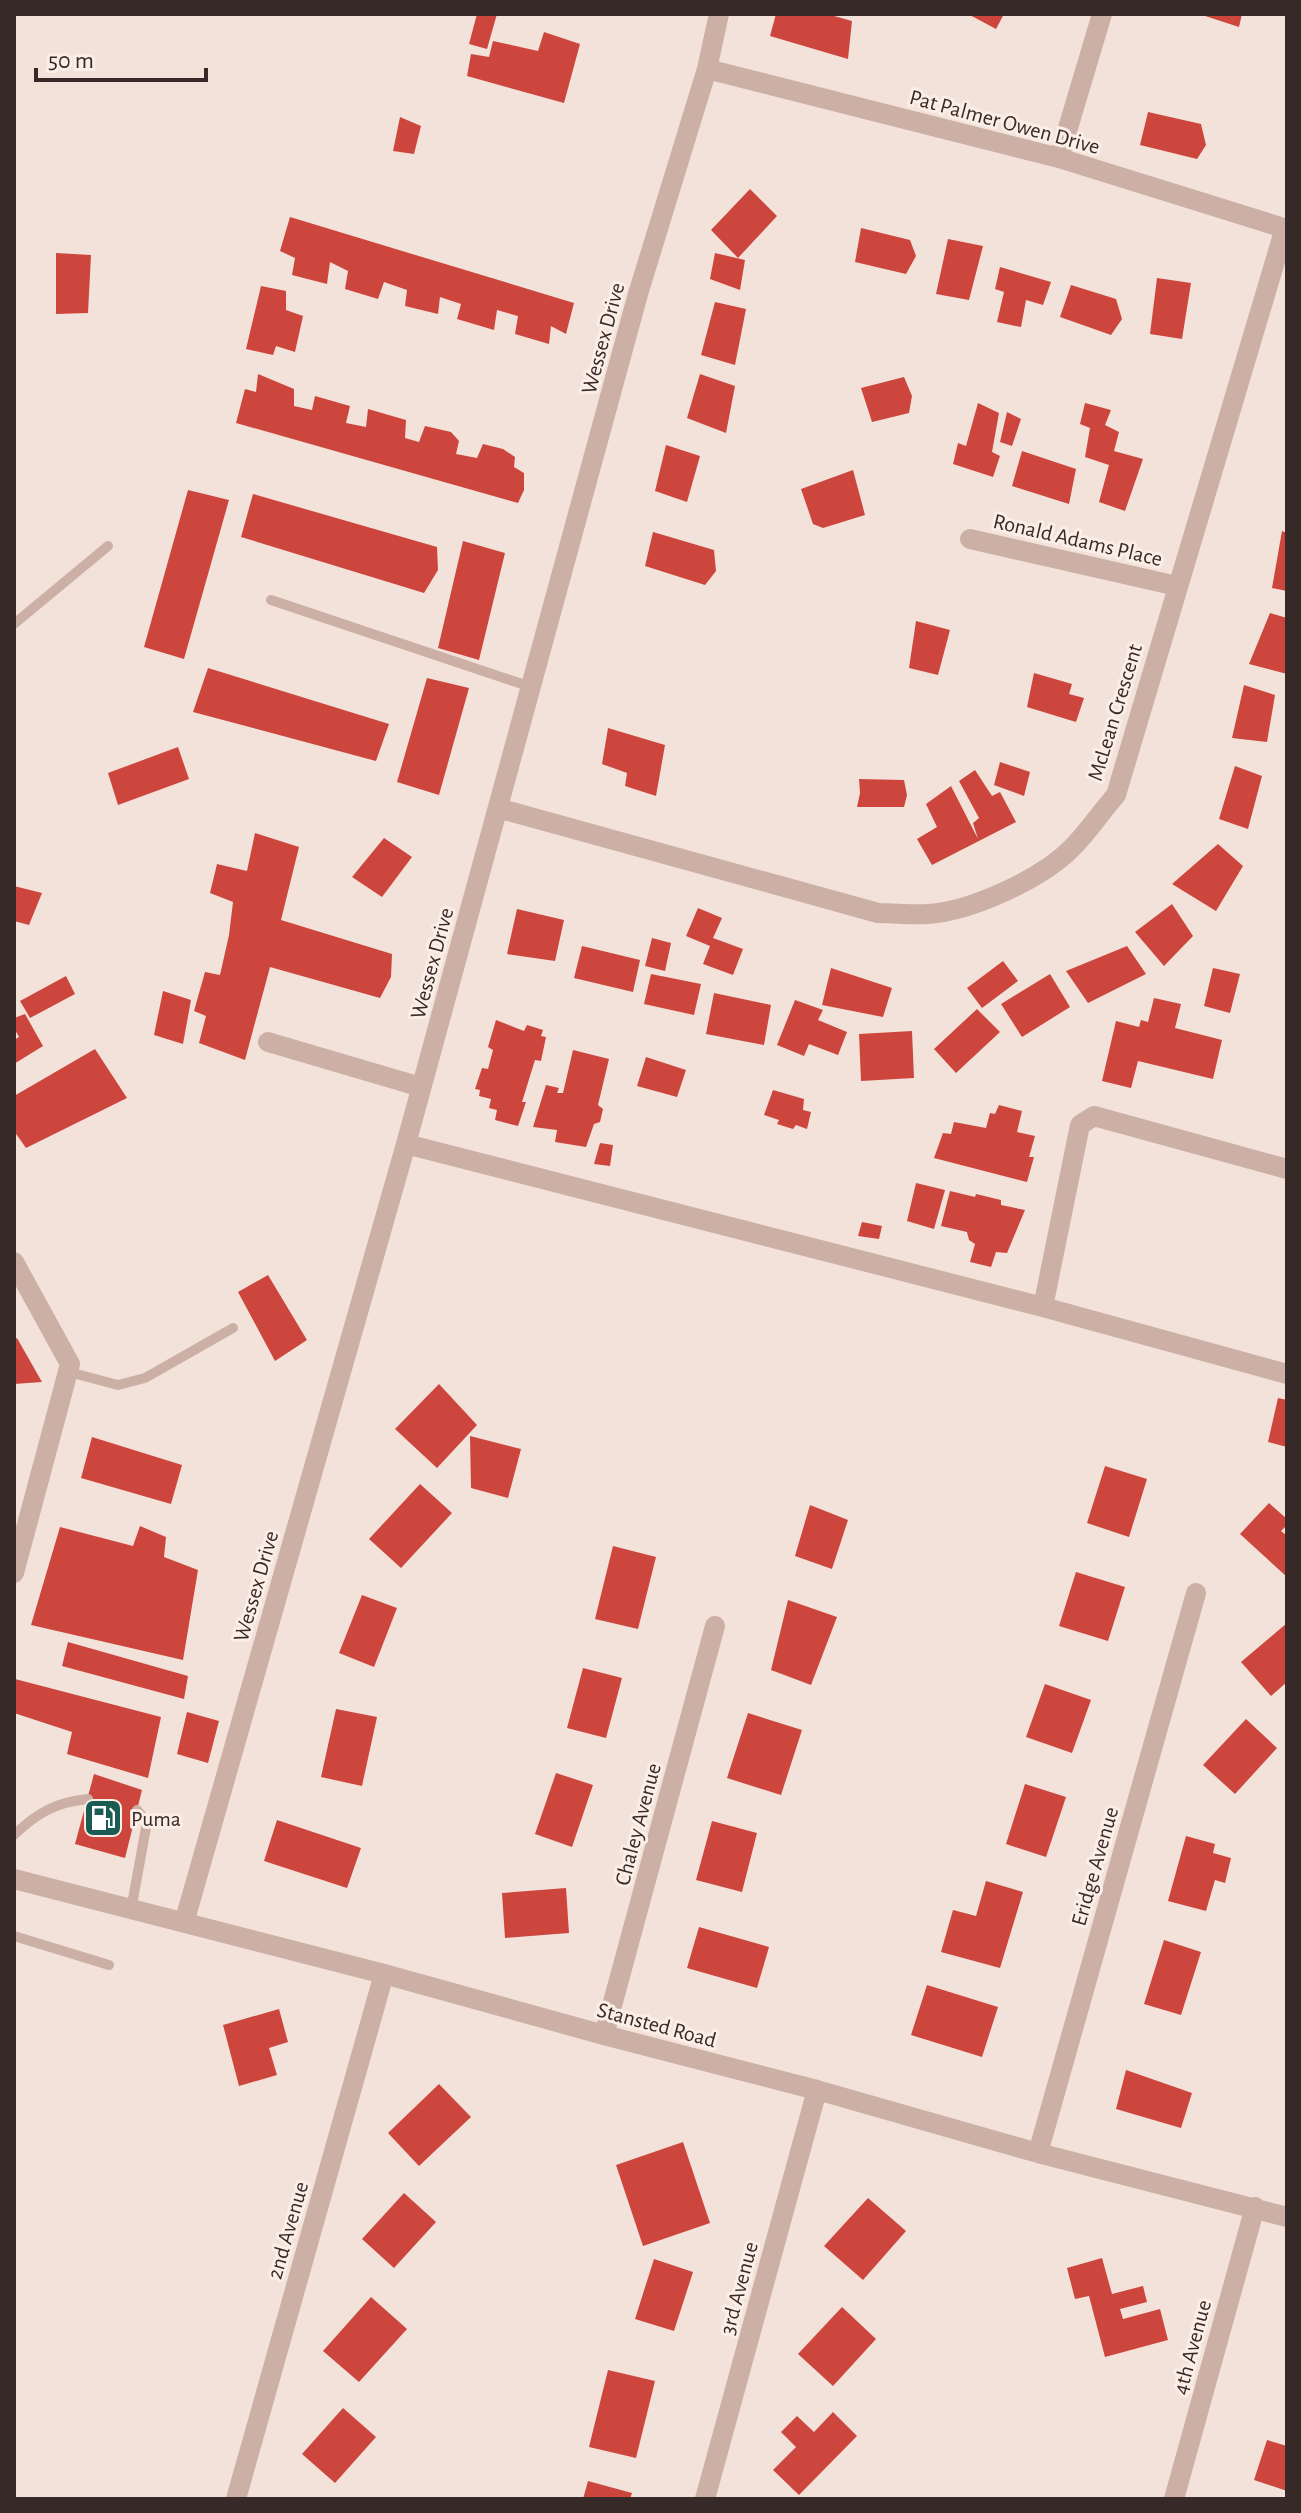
<svg xmlns="http://www.w3.org/2000/svg" width="1301" height="2513" viewBox="0 0 1301 2513" font-family="'Alegreya Sans',sans-serif">
	<rect width="100%" height="100%" fill="#f3e2da"/>
	<path fill="#cd463e" d="M 477,14 L 497,14 L 487,49 L 469,44 Z
		M 776,14 L 827,14 L 852,21 L 848,59 L 770,36 Z
		M 968,14 L 1004,14 L 996,29 Z
		M 1199,14 L 1242,14 L 1239,27 Z
		M 544,32 L 580,44 L 564,103 L 467,76 L 471,54 L 489,57 L 493,41 L 538,51 Z
		M 1148,112 L 1201,124 L 1206,145 L 1197,159 L 1140,145 Z
		M 400,117 L 421,126 L 414,154 L 393,151 Z
		M 750,189 L 777,216 L 738,258 L 711,230 Z
		M 290,217 L 574,303 L 566,334 L 551,326 L 549,344 L 515,334 L 518,316 L 497,310 L 494,330 L 457,319 L 461,304 L 440,297 L 438,314 L 405,306 L 407,290 L 384,282 L 378,299 L 345,289 L 348,271 L 330,262 L 327,284 L 292,275 L 295,258 L 280,251 Z
		M 861,228 L 910,240 L 916,256 L 906,274 L 855,262 Z
		M 948,239 L 983,246 L 969,300 L 936,294 Z
		M 56,253 L 91,255 L 88,313 L 56,314 Z
		M 715,253 L 745,260 L 740,290 L 710,279 Z
		M 1000,267 L 1051,282 L 1043,305 L 1026,300 L 1021,327 L 997,322 L 1004,292 L 995,289 Z
		M 1157,278 L 1191,283 L 1182,339 L 1150,334 Z
		M 1071,285 L 1116,299 L 1122,319 L 1111,335 L 1060,317 Z
		M 261,286 L 286,291 L 286,310 L 303,316 L 295,352 L 276,346 L 273,355 L 246,349 Z
		M 715,302 L 746,309 L 735,365 L 701,355 Z
		M 258,374 L 294,389 L 294,406 L 312,410 L 315,396 L 350,406 L 346,423 L 366,427 L 368,409 L 406,420 L 405,438 L 419,442 L 425,426 L 451,432 L 459,441 L 456,454 L 477,458 L 483,444 L 503,449 L 515,457 L 514,467 L 524,473 L 524,490 L 518,503 L 236,423 L 245,389 L 256,392 Z
		M 700,374 L 735,386 L 726,433 L 687,418 Z
		M 904,377 L 912,396 L 909,413 L 872,422 L 861,388 Z
		M 978,403 L 999,413 L 992,452 L 1000,456 L 993,477 L 953,464 L 958,443 L 966,446 Z
		M 1085,403 L 1111,410 L 1105,425 L 1119,432 L 1114,451 L 1143,459 L 1125,511 L 1099,502 L 1109,465 L 1085,457 L 1090,428 L 1080,424 Z
		M 1007,412 L 1021,419 L 1012,446 L 1000,442 Z
		M 666,445 L 700,456 L 687,502 L 655,491 Z
		M 1022,451 L 1076,469 L 1069,504 L 1012,486 Z
		M 853,470 L 865,515 L 823,528 L 813,524 L 801,489 Z
		M 188,490 L 229,500 L 184,659 L 144,647 Z
		M 253,494 L 437,547 L 438,570 L 424,593 L 241,537 Z
		M 1282,531 L 1287,533 L 1287,591 L 1272,588 Z
		M 653,532 L 714,550 L 716,571 L 705,585 L 645,566 Z
		M 463,541 L 505,553 L 479,660 L 438,648 Z
		M 1270,613 L 1287,618 L 1287,674 L 1249,664 Z
		M 916,621 L 950,630 L 938,675 L 909,668 Z
		M 208,668 L 389,724 L 376,761 L 193,712 Z
		M 1034,673 L 1072,684 L 1069,694 L 1084,698 L 1076,722 L 1027,707 Z
		M 427,678 L 469,688 L 439,795 L 397,782 Z
		M 1244,685 L 1275,695 L 1267,742 L 1232,738 Z
		M 608,728 L 665,745 L 656,796 L 625,786 L 627,773 L 602,764 Z
		M 178,747 L 189,779 L 118,805 L 108,773 Z
		M 1000,762 L 1030,772 L 1024,796 L 994,785 Z
		M 1235,766 L 1262,776 L 1248,829 L 1219,819 Z
		M 975,770 L 992,796 L 1000,792 L 1016,822 L 932,865 L 917,839 L 937,827 L 926,804 L 951,786 L 978,839 L 973,823 L 979,818 L 959,781 Z
		M 859,779 L 904,780 L 907,795 L 904,807 L 857,807 L 860,793 Z
		M 255,833 L 299,847 L 281,920 L 392,954 L 391,977 L 380,998 L 270,967 L 245,1060 L 199,1043 L 206,1016 L 194,1011 L 205,972 L 220,975 L 229,935 L 233,902 L 210,893 L 217,864 L 247,871 Z
		M 384,838 L 412,857 L 382,897 L 352,877 Z
		M 1218,844 L 1243,866 L 1216,911 L 1172,884 Z
		M 14,886 L 42,893 L 29,925 L 14,921 Z
		M 1172,904 L 1193,936 L 1164,966 L 1135,932 Z
		M 698,908 L 722,918 L 713,938 L 743,949 L 733,975 L 703,964 L 710,946 L 686,936 Z
		M 517,909 L 564,920 L 555,961 L 507,954 Z
		M 652,938 L 671,943 L 665,971 L 645,966 Z
		M 582,946 L 640,960 L 633,992 L 574,978 Z
		M 1127,946 L 1146,974 L 1088,1003 L 1066,971 Z
		M 1003,961 L 1018,981 L 982,1008 L 967,988 Z
		M 831,968 L 892,988 L 883,1017 L 822,1005 Z
		M 1213,968 L 1240,974 L 1230,1013 L 1204,1006 Z
		M 651,974 L 701,984 L 694,1015 L 644,1004 Z
		M 1050,974 L 1070,1007 L 1022,1037 L 1001,1004 Z
		M 66,976 L 75,994 L 30,1018 L 20,1001 Z
		M 163,991 L 191,1000 L 183,1044 L 154,1035 Z
		M 714,993 L 771,1005 L 764,1045 L 706,1034 Z
		M 1154,998 L 1181,1004 L 1175,1028 L 1222,1040 L 1213,1079 L 1138,1061 L 1131,1088 L 1102,1081 L 1116,1021 L 1139,1027 L 1141,1020 L 1148,1022 Z
		M 795,1000 L 823,1010 L 818,1020 L 847,1032 L 838,1055 L 809,1044 L 804,1056 L 777,1045 Z
		M 977,1009 L 1000,1032 L 956,1073 L 934,1049 Z
		M 25,1014 L 43,1046 L 14,1064 L 14,1040 L 19,1037 L 14,1028 L 14,1018 Z
		M 496,1020 L 524,1031 L 527,1025 L 543,1030 L 541,1036 L 546,1037 L 541,1061 L 535,1060 L 522,1102 L 526,1102 L 518,1126 L 495,1120 L 497,1110 L 489,1108 L 491,1099 L 479,1096 L 480,1090 L 475,1089 L 482,1068 L 488,1069 L 493,1050 L 488,1047 Z
		M 912,1031 L 914,1078 L 861,1081 L 859,1034 Z
		M 95,1049 L 127,1098 L 26,1148 L 14,1131 L 14,1096 Z
		M 573,1050 L 609,1059 L 598,1105 L 603,1109 L 600,1122 L 594,1124 L 586,1147 L 555,1142 L 557,1130 L 533,1127 L 546,1085 L 559,1088 L 557,1093 L 563,1093 Z
		M 646,1057 L 686,1070 L 677,1097 L 637,1086 Z
		M 773,1090 L 804,1099 L 803,1110 L 811,1112 L 807,1129 L 796,1125 L 793,1129 L 777,1124 L 779,1120 L 764,1115 Z
		M 999,1105 L 1022,1111 L 1017,1132 L 1035,1136 L 1029,1157 L 1034,1157 L 1027,1182 L 934,1158 L 943,1133 L 951,1134 L 954,1122 L 986,1128 L 990,1113 L 995,1114 Z
		M 600,1143 L 613,1145 L 610,1166 L 594,1164 Z
		M 916,1183 L 945,1190 L 934,1229 L 907,1221 Z
		M 950,1191 L 975,1197 L 976,1194 L 1001,1200 L 1001,1205 L 1025,1210 L 1007,1253 L 996,1252 L 991,1267 L 970,1262 L 975,1244 L 969,1240 L 967,1232 L 941,1226 Z
		M 862,1222 L 882,1226 L 879,1239 L 858,1236 Z
		M 268,1275 L 307,1340 L 275,1361 L 238,1292 Z
		M 17,1338 L 42,1382 L 14,1384 L 14,1340 Z
		M 439,1384 L 477,1425 L 437,1468 L 395,1429 Z
		M 1278,1398 L 1287,1400 L 1287,1447 L 1268,1442 Z
		M 470,1436 L 521,1449 L 508,1498 L 471,1488 Z
		M 92,1437 L 182,1465 L 171,1504 L 81,1478 Z
		M 1105,1466 L 1147,1479 L 1129,1537 L 1087,1523 Z
		M 420,1484 L 452,1513 L 401,1568 L 369,1539 Z
		M 1269,1503 L 1287,1519 L 1287,1525 L 1281,1531 L 1287,1536 L 1287,1577 L 1240,1534 Z
		M 810,1505 L 848,1520 L 832,1569 L 795,1556 Z
		M 140,1526 L 166,1537 L 164,1557 L 198,1570 L 183,1660 L 31,1625 L 60,1527 L 133,1546 Z
		M 613,1546 L 656,1557 L 638,1629 L 595,1619 Z
		M 1076,1572 L 1125,1587 L 1108,1641 L 1059,1626 Z
		M 362,1595 L 397,1608 L 374,1667 L 339,1653 Z
		M 788,1600 L 837,1617 L 811,1685 L 771,1670 Z
		M 1287,1623 L 1287,1682 L 1271,1696 L 1241,1662 Z
		M 68,1642 L 188,1676 L 184,1699 L 62,1666 Z
		M 583,1668 L 622,1678 L 606,1738 L 567,1728 Z
		M 15,1679 L 161,1717 L 148,1778 L 67,1754 L 72,1732 L 14,1713 Z
		M 1045,1684 L 1091,1700 L 1072,1753 L 1026,1737 Z
		M 336,1709 L 377,1717 L 362,1786 L 321,1777 Z
		M 187,1712 L 219,1721 L 208,1763 L 177,1754 Z
		M 748,1713 L 802,1730 L 781,1795 L 727,1778 Z
		M 1246,1719 L 1277,1748 L 1235,1794 L 1203,1765 Z
		M 556,1773 L 593,1785 L 572,1847 L 535,1834 Z
		M 94,1774 L 142,1790 L 125,1858 L 75,1844 Z
		M 1025,1784 L 1066,1797 L 1046,1857 L 1006,1844 Z
		M 277,1820 L 361,1848 L 347,1888 L 264,1861 Z
		M 712,1821 L 757,1833 L 742,1892 L 696,1880 Z
		M 1186,1836 L 1215,1844 L 1213,1853 L 1231,1858 L 1225,1883 L 1215,1880 L 1206,1911 L 1168,1901 Z
		M 986,1881 L 1023,1892 L 1000,1968 L 941,1952 L 953,1910 L 976,1916 Z
		M 566,1888 L 569,1933 L 505,1938 L 502,1893 Z
		M 699,1927 L 769,1947 L 757,1988 L 687,1968 Z
		M 1164,1940 L 1201,1952 L 1181,2015 L 1144,2004 Z
		M 927,1985 L 998,2007 L 982,2057 L 911,2035 Z
		M 279,2009 L 288,2042 L 269,2048 L 277,2075 L 239,2086 L 223,2025 Z
		M 1126,2070 L 1192,2093 L 1181,2128 L 1116,2109 Z
		M 439,2084 L 471,2117 L 419,2166 L 388,2133 Z
		M 683,2142 L 710,2223 L 643,2246 L 616,2165 Z
		M 404,2193 L 436,2222 L 394,2268 L 362,2239 Z
		M 868,2198 L 906,2231 L 863,2280 L 824,2246 Z
		M 1102,2258 L 1112,2294 L 1143,2286 L 1147,2302 L 1120,2309 L 1123,2319 L 1160,2309 L 1168,2340 L 1105,2357 L 1089,2296 L 1075,2299 L 1067,2268 Z
		M 654,2259 L 693,2272 L 674,2331 L 635,2319 Z
		M 371,2297 L 407,2329 L 359,2382 L 323,2351 Z
		M 842,2307 L 876,2339 L 833,2386 L 798,2354 Z
		M 608,2370 L 655,2381 L 636,2458 L 589,2447 Z
		M 343,2408 L 376,2437 L 335,2483 L 302,2454 Z
		M 833,2412 L 857,2436 L 799,2495 L 773,2470 L 796,2447 L 781,2432 L 797,2416 L 814,2432 Z
		M 1267,2440 L 1287,2446 L 1287,2491 L 1254,2480 Z
		M 588,2481 L 632,2493 L 630,2499 L 583,2499 Z"/>
	<g fill="none" stroke-linecap="round" stroke-linejoin="round">
		<path stroke="#ccb0a5" stroke-width="10" d="M 271,600 L 531,687
			M 14,624 L 108,546
			M 69,1372 L 118,1385 L 145,1378 L 233,1328
			M 14,1835 C 37,1813 56,1802 88,1799
			M 131,1910 L 147,1822 L 137,1810
			M 14,1936 L 109,1965"/>
		<path stroke="#ccb0a5" stroke-width="20" d="M 707,69 L 1059,158 L 1287,229
			M 1059,158 L 1102,14
			M 970,539 L 1177,586
			M 498,808 L 878,913 C 895,913 911,915 928,914 C 972,911 1041,879 1072,848 C 1088,832 1101,812 1116,795 L 1285,228
			M 268,1042 L 421,1087
			M 406,1144 L 1043,1307 L 1287,1374
			M 14,1262 L 70,1364 L 14,1573
			M 1043,1307 L 1080,1125 L 1094,1116 L 1287,1169
			M 14,1879 L 384,1974 L 604,2035 L 817,2090 L 1038,2153 L 1287,2217
			M 184,1923 L 406,1144 L 638,294 L 707,69 L 719,14
			M 604,2035 L 715,1626
			M 1038,2153 L 1196,1593
			M 236,2499 L 384,1974
			M 705,2499 L 817,2090
			M 1174,2499 L 1255,2207"/>
	</g>
	<defs>
		<g id="fuel-square" transform="scale(2)"><rect x="-9" y="-9" width="18" height="18" rx="4" fill="#1a5b53" stroke="#faeee6"/><path d="M-5.5-6h7V0h2V4h1.3V-2.5L3-4.5l.8-.8L6-3V5H2.5V1h-1V6h-7ZM-4.2-4.7v3.2H.2V-4.7Z" fill="#fff"/></g>
	</defs>
	<g fill-rule="evenodd">
		<use href="#fuel-square" x="103" y="1818"/>
	</g>
	<g text-anchor="middle" stroke-width="6" stroke-linejoin="round" paint-order="stroke">
		<g font-size="22" fill="#372927" stroke="#faeee6">
			<text transform="translate(1005 121) rotate(15)" y="8">Pat Palmer Owen Drive</text>
			<text transform="translate(602 338) rotate(-75)" y="8">Wessex Drive</text>
			<text transform="translate(1078 539) rotate(13)" y="8">Ronald Adams Place</text>
			<text transform="translate(1114 712) rotate(-73)" y="8">McLean Crescent</text>
			<text transform="translate(431 963) rotate(-75)" y="8">Wessex Drive</text>
			<text transform="translate(255 1586) rotate(-74)" y="8">Wessex Drive</text>
			<text transform="translate(637 1824) rotate(-75)" y="8">Chaley Avenue</text>
			<text transform="translate(1094 1866) rotate(-74)" y="8">Eridge Avenue</text>
			<text transform="translate(657 2024) rotate(15)" y="8">Stansted Road</text>
			<text transform="translate(287 2230) rotate(-74)" y="8">2nd Avenue</text>
			<text transform="translate(738 2288) rotate(-75)" y="8">3rd Avenue</text>
			<text transform="translate(1191 2347) rotate(-75)" y="8">4th Avenue</text>
		</g>
		<g font-size="22" fill="#372927" stroke="#faeee6" text-anchor="start">
			<text x="131" y="1826">Puma</text>
		</g>
	</g>
	<rect width="1301" height="2513" fill="none" stroke="#372927" stroke-width="32"/>
	<path d="M36 68v12h170v-12" fill="none" stroke="#372927" stroke-width="4"/>
	<text x="48" y="68" font-size="24" fill="#372927" stroke="#faeee6" stroke-width="6" paint-order="stroke">50 m</text>
</svg>
